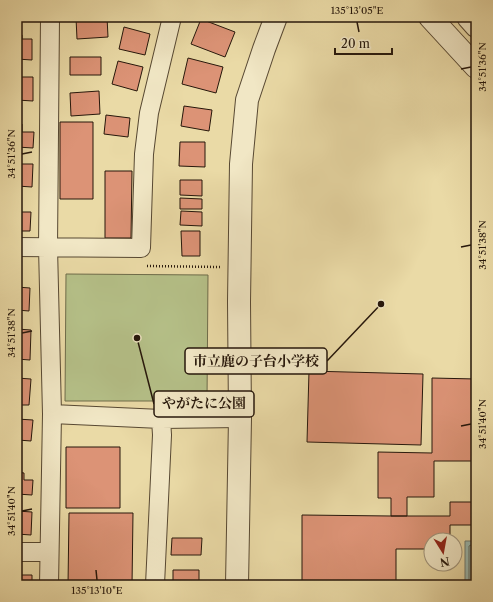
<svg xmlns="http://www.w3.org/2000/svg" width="493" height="602" viewBox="0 0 493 602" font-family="'Libre Caslon Text','Noto Serif JP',serif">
	<rect width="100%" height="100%" fill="#eadaa6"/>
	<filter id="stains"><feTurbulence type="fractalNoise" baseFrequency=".005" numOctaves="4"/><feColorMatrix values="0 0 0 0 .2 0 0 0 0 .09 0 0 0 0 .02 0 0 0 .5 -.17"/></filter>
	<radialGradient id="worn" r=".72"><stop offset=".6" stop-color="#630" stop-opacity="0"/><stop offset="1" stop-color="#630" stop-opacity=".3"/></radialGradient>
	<path fill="#b5c088" stroke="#6e6c4a" d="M 66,274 L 208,275 L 207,401 L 65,401 Z"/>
	<path fill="#9ab9b0" stroke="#6c786e" d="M 465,541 L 476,541 L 476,585 L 465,585 Z"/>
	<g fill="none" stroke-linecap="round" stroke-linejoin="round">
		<path stroke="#60685e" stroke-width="1" d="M 469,585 L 469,546 L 471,545 L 476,545"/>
	</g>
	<path fill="#dc9376" stroke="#26170b" d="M 107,17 L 108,37 L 77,39 L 76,18 Z
		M 228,17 L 238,17 L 237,20 Z
		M 201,19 L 235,32 L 225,57 L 191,44 Z
		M 124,27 L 150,34 L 145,55 L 119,49 Z
		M 17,35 L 22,35 L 22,39 L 32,39 L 32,60 L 17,59 Z
		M 70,57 L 101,57 L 101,75 L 70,75 Z
		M 188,58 L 223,67 L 216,93 L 182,84 Z
		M 118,61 L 143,67 L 137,91 L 112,84 Z
		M 17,77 L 33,77 L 33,101 L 17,100 Z
		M 99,91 L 100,114 L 71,116 L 70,93 Z
		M 184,106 L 212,110 L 209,131 L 181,126 Z
		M 106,115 L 130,118 L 128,137 L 104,134 Z
		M 60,122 L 93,122 L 93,199 L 60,199 Z
		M 17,124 L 22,124 L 22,132 L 34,132 L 33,148 L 17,147 Z
		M 180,142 L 205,142 L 205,167 L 179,166 Z
		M 17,164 L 33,164 L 32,187 L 17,186 Z
		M 105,171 L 132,171 L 131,238 L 105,238 Z
		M 180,180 L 202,180 L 202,196 L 180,195 Z
		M 180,198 L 202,199 L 202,209 L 180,209 Z
		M 181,211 L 202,212 L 202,226 L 180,225 Z
		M 17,212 L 31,212 L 30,231 L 17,231 Z
		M 181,231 L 200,231 L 200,256 L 182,256 Z
		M 17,287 L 30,288 L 29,311 L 17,310 Z
		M 17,329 L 31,330 L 30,360 L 17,359 Z
		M 309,371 L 423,374 L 421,445 L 307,442 Z
		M 17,378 L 31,379 L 29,405 L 17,405 Z
		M 432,378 L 476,379 L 476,461 L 434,461 L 434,497 L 407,497 L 407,516 L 391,516 L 391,498 L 378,498 L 378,452 L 432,453 Z
		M 17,419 L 33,420 L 31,441 L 18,440 L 18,447 Z
		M 66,447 L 120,447 L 120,508 L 66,508 Z
		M 17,472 L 24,473 L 24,480 L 33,480 L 32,495 L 17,494 Z
		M 450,502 L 476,502 L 476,525 L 450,525 L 450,540 L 431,540 L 431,549 L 396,549 L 396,585 L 302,585 L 302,515 L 391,516 L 450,516 Z
		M 17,511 L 32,512 L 31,535 L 17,534 Z
		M 69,513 L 133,513 L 132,585 L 68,585 Z
		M 172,538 L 202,538 L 201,555 L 171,555 Z
		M 173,570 L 199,570 L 199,585 L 173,585 Z
		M 17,575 L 32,575 L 32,585 L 17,585 Z"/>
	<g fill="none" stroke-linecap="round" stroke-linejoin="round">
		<g stroke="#574832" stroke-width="20">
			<path id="minor" d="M 17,247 L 141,248 L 144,154 L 149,113 L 172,17
				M 52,414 L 161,419 L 240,418
				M 17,552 L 49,552
				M 49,585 L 52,414 L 48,247 L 50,17
				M 155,585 L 162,435 L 161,419"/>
		</g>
		<g stroke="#574832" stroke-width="24">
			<path id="tertiary" d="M 430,17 L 476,67
				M 468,17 L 476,26
				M 237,585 L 240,418 L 239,302 L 241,164 L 247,100 L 264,49 L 276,17"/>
		</g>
		<path stroke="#26170b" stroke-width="2.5" stroke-dasharray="1 2" stroke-linecap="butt" d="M 147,266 L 220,267"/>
		<use href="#minor" stroke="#f1e7c5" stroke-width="18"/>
		<use href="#tertiary" stroke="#f1e7c5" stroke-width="22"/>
	</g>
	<path fill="none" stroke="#26170b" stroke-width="1.5" d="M 357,22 L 359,32M 461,69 L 471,67M 22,154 L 32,152M 461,247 L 471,245M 22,333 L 32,331M 461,426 L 471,424M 22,511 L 32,509M 96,570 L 97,580"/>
	<path fill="none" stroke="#26170b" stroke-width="1.5" d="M381 304L327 361M137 338L154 404"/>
	<g fill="#26170b" stroke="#f1e7c5" stroke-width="1.5">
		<circle cx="381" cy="304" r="4"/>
		<circle cx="137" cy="338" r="4"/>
	</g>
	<g fill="#f1e7c5" stroke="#26170b" stroke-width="1.5">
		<rect x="185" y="348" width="142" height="26" rx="4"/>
		<rect x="154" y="391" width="100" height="26" rx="4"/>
	</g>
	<g font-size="14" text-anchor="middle" font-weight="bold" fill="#26170b">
		<text x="256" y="366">市立鹿の子台小学校</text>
		<text x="204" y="408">やがたに公園</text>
	</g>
	<rect width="493" height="602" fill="none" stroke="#eadaa6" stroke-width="44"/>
	<g transform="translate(443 552) rotate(169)"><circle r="19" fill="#f1e7c5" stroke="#a0947b"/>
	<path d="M0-3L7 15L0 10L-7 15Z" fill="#8f2418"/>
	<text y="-6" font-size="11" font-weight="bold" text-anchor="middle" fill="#26170b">N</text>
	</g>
	<path d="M335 48v6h57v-6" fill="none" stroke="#26170b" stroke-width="2"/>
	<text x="341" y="48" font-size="12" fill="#26170b" stroke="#f1e7c5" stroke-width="3" paint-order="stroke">20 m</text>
	<rect x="22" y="22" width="449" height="558" fill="none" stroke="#26170b" stroke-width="1.5"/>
	<g font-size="10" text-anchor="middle" fill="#26170b">
		<text x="357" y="14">135°13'05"E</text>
		<text transform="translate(482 67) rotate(-90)" y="4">34°51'36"N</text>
		<text transform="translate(11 154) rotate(-90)" y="4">34°51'36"N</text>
		<text transform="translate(482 245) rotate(-90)" y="4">34°51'38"N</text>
		<text transform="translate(11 333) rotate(-90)" y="4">34°51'38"N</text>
		<text transform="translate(482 424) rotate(-90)" y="4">34°51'40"N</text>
		<text transform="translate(11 511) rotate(-90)" y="4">34°51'40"N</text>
		<text x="97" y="594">135°13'10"E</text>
	</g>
	<rect width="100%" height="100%" filter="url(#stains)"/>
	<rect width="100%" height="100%" fill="url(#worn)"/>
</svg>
